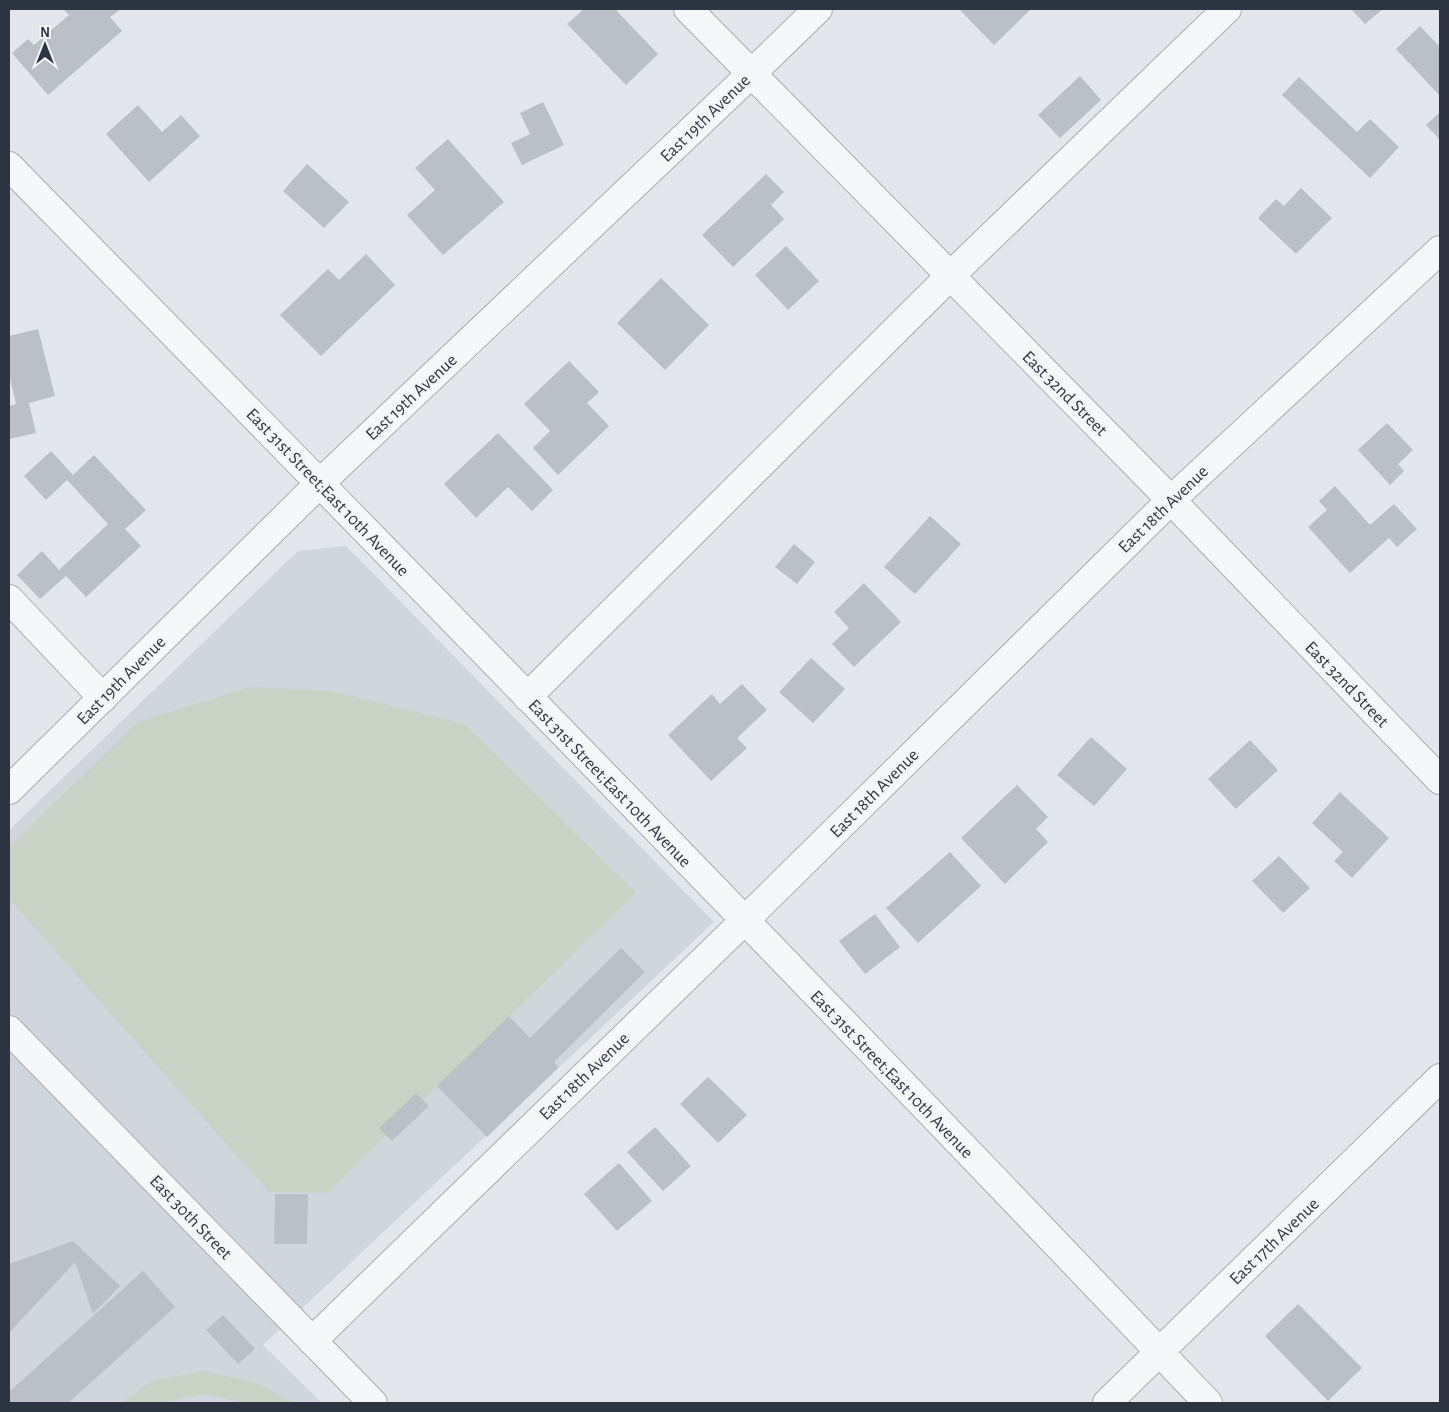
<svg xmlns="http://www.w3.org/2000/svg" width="1449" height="1412" viewBox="0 0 1449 1412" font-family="'Alegreya Sans',sans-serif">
	<rect width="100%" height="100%" fill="#e3e6ea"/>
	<path fill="#d1d5dc" d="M 346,546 L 714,922 L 263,1345 L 322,1403 L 9,1403 L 9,830 L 298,551 Z"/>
	<path fill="#c9d3c5" d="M 250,687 L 331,691 L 464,724 L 636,893 L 327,1193 L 269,1192 L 9,899 L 9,847 L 138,722 Z
		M 204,1371 L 256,1383 L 294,1403 L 246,1403 L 204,1394 L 167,1401 L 163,1403 L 121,1403 L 152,1381 Z"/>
	<path fill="#bbc0c6" d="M 63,9 L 121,9 L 110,17 L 122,31 L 48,95 L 12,53 L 28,39 L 34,45 L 69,15 Z
		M 584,9 L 615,9 L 658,54 L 626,85 L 567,24 Z
		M 959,9 L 1031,9 L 994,45 Z
		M 1351,9 L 1383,9 L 1365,24 Z
		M 1420,26 L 1440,47 L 1440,96 L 1396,49 Z
		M 1080,76 L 1101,100 L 1060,138 L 1038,115 Z
		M 1299,77 L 1357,132 L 1370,119 L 1399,147 L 1370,178 L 1282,95 Z
		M 543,102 L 564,145 L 522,165 L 511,143 L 530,134 L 520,113 Z
		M 138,105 L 162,132 L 181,115 L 200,136 L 149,182 L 106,134 Z
		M 1440,112 L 1440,140 L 1426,125 Z
		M 448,139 L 504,202 L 443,255 L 407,215 L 435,190 L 415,168 Z
		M 307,164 L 349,202 L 324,228 L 283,191 Z
		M 766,174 L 784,192 L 771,205 L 784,219 L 733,267 L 702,235 Z
		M 1301,188 L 1332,218 L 1296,254 L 1258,218 L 1276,199 L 1284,206 Z
		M 786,246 L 819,281 L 788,310 L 755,275 Z
		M 366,254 L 395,285 L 321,356 L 280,315 L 328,269 L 339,280 Z
		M 661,278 L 709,325 L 665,370 L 617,323 Z
		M 38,329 L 55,396 L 29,403 L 36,433 L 9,439 L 9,406 L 16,404 L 9,374 L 9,336 Z
		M 569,361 L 599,392 L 587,403 L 609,426 L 558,475 L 533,448 L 550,431 L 524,404 Z
		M 1387,423 L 1413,450 L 1398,464 L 1404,471 L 1390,485 L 1358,450 Z
		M 498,433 L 553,490 L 532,511 L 508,487 L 476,518 L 444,484 Z
		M 51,451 L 73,475 L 94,455 L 146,510 L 125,529 L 141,546 L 86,597 L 66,576 L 40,599 L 17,575 L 42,551 L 59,570 L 108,524 L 67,480 L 46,500 L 24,476 Z
		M 1335,486 L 1370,525 L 1394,504 L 1417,529 L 1397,547 L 1389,538 L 1350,573 L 1308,527 L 1327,510 L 1319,501 Z
		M 930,516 L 961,544 L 915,594 L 884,567 Z
		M 794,544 L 815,562 L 797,584 L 775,567 Z
		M 864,583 L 901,622 L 854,667 L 832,644 L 849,628 L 834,612 Z
		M 811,658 L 845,689 L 813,723 L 779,692 Z
		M 742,684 L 767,710 L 737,738 L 747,748 L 711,781 L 668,735 L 712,694 L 720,704 Z
		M 1091,737 L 1127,769 L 1094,806 L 1057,775 Z
		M 1250,740 L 1278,770 L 1236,809 L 1208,779 Z
		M 1017,785 L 1048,817 L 1036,829 L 1048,842 L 1005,884 L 961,838 Z
		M 1340,792 L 1389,838 L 1352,878 L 1334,861 L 1343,852 L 1312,823 Z
		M 950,852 L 981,886 L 918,943 L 886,908 Z
		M 1279,856 L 1310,888 L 1283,913 L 1252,881 Z
		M 875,914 L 900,947 L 865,974 L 839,941 Z
		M 621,948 L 645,972 L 554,1062 L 559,1067 L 487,1137 L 437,1086 L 509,1016 L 530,1038 Z
		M 708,1077 L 747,1115 L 718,1143 L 680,1104 Z
		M 416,1093 L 429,1106 L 392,1141 L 379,1128 Z
		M 655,1127 L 691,1166 L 663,1191 L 627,1152 Z
		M 619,1163 L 652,1201 L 617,1231 L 584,1194 Z
		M 275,1194 L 308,1194 L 307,1244 L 274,1244 Z
		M 73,1241 L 120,1286 L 93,1314 L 75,1262 L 9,1333 L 9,1264 Z
		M 143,1271 L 175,1307 L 68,1403 L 11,1403 L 9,1401 L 9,1392 Z
		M 1298,1304 L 1362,1368 L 1328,1401 L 1265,1336 Z
		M 223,1315 L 255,1349 L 238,1364 L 206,1330 Z"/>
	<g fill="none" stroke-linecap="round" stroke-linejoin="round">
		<g stroke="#a8adb4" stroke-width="30">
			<path id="minor" d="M 688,9 L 1171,500 L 1440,780
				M 9,166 C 411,576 813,987 1208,1403
				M 9,599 L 103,698
				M 527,697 L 950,276 L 1227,9
				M 9,790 L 320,483 L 751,74 L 818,9
				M 9,1030 L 373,1403
				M 312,1341 L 744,921 L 1171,500 L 1440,250
				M 1107,1403 L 1440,1078"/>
		</g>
		<use href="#minor" stroke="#f6f7f9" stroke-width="28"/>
	</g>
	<g text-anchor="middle" stroke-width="5" stroke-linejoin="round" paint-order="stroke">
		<g font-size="18" fill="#2c3541" stroke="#f3f5f7">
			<text transform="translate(705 118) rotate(-44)" y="6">East 19th Avenue</text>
			<text transform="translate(1065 393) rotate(45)" y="6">East 32nd Street</text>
			<text transform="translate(411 397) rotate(-43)" y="6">East 19th Avenue</text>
			<text transform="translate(328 492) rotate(46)" y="6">East 31st Street;East 10th Avenue</text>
			<text transform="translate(1163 509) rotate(-44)" y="6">East 18th Avenue</text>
			<text transform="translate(121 680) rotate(-45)" y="6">East 19th Avenue</text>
			<text transform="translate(1347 684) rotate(46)" y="6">East 32nd Street</text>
			<text transform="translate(610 783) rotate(46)" y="6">East 31st Street;East 10th Avenue</text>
			<text transform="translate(874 793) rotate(-45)" y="6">East 18th Avenue</text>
			<text transform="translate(892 1074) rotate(46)" y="6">East 31st Street;East 10th Avenue</text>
			<text transform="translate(584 1076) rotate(-44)" y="6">East 18th Avenue</text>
			<text transform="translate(191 1217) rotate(46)" y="6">East 30th Street</text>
			<text transform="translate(1274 1241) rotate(-44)" y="6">East 17th Avenue</text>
		</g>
	</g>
	<rect width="1449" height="1412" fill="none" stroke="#2c3541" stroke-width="20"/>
	<g transform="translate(45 45)" stroke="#f3f5f7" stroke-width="4" paint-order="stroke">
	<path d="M0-4L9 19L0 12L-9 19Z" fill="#2c3541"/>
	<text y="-8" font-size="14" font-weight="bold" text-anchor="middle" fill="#2c3541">N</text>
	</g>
</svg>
